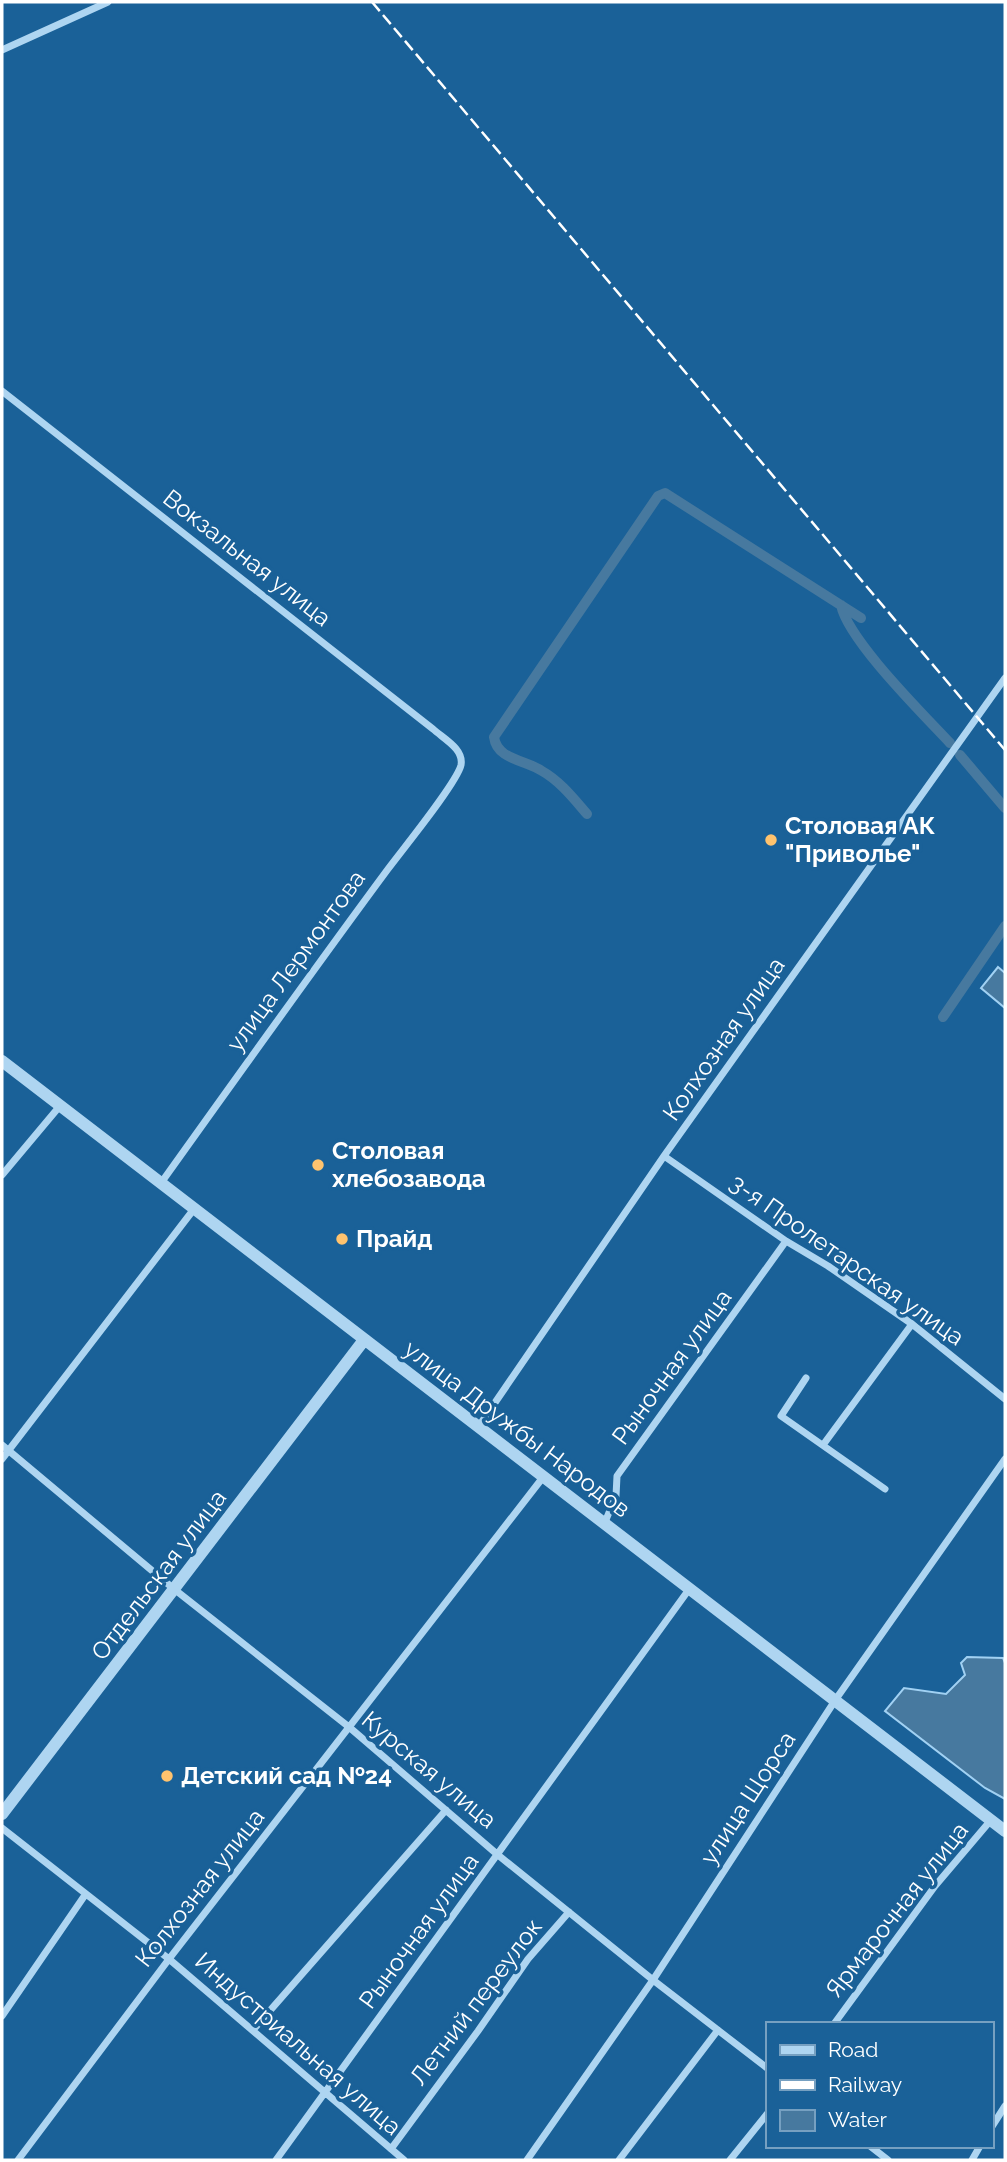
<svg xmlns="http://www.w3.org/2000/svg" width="1007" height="2162" viewBox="0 0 1007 2162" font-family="Raleway,sans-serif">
	<rect width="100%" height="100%" fill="#1a6198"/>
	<path fill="#47799f" stroke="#a1d1f3" stroke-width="2" d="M 998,967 L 1005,973 L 1005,1008 L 981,988 Z
		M 967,1657 L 1003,1658 L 1005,1663 L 1005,1799 L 985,1788 L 885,1711 L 904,1688 L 946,1694 L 965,1675 L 961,1663 Z"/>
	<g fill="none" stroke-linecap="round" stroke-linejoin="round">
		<path stroke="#47799f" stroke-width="10" d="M 841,605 C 848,640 923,714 950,743
			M 960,755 L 1005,808
			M 587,814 C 574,799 560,781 542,771 C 526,760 497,760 494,737 L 658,496 L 665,493 L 861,618
			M 943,1017 L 1005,926"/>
		<path stroke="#aed5f1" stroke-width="7" d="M 2,50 L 108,2
			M 2,391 L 433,729 C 444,739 464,749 461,765 C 457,783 402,850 388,869 C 311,973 236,1078 161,1183
			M 664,1156 L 786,1241 L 828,1266 L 912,1324 L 1005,1399
			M 2,1175 L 59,1107
			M 806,1378 L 781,1416 L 885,1489
			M 479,1426 L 664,1156 L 1005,678
			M 2,1445 L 174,1589 L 349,1727 L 498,1855 L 653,1980 L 767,2068
			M 823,1445 L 912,1324
			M 2,1459 L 194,1209
			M 605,1522 L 616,1496 L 617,1476 L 786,1241
			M 2,1828 L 169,1959 L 404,2160
			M 2,2016 L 85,1895
			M 834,2024 L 935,1886 L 991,1820
			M 253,2030 L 446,1810
			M 991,2128 L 1005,2106
			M 870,2146 L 888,2160
			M 391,2149 L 478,2031 L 528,1959 L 569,1912
			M 18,2160 L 169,1959 L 544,1476
			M 276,2160 L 690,1588
			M 527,2160 L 653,1980 L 836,1699 L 1005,1459
			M 619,2160 L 718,2030
			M 730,2160 L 767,2114
			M 972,2160 L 980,2146"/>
		<path stroke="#aed5f1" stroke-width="12" d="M 2,1061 L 1005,1831
			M 2,1814 L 364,1340"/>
		<path stroke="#fff" stroke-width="2.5" stroke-dasharray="12 5" stroke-linecap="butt" d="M 372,2 L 1005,750"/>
	</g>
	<g fill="#ffc36e" stroke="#1a6198" stroke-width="2.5">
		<circle cx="771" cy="840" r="7"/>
		<circle cx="318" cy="1165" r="7"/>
		<circle cx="342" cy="1239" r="7"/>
		<circle cx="167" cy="1776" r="7"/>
	</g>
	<g text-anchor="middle" stroke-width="7" stroke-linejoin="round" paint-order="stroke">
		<g font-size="24" fill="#fff" stroke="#1a6198">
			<text transform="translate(247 558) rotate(38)" y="8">Вокзальная улица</text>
			<text transform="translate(296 961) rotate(-54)" y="8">улица Лермонтова</text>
			<text transform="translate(724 1039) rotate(-55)" y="8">Колхозная улица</text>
			<text transform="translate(847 1260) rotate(35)" y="8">3-я Пролетарская улица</text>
			<text transform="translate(672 1367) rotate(-54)" y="8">Рыночная улица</text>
			<text transform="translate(517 1429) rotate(37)" y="8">улица Дружбы Народов</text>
			<text transform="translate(159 1575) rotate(-53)" y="8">Отдельская улица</text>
			<text transform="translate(429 1770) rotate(40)" y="8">Курская улица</text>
			<text transform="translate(748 1798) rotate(-57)" y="8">улица Щорса</text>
			<text transform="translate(200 1888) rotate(-52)" y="8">Колхозная улица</text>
			<text transform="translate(897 1910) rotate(-52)" y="8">Ярмарочная улица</text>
			<text transform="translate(419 1931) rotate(-54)" y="8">Рыночная улица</text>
			<text transform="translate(476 2002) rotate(-53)" y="8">Летний переулок</text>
			<text transform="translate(298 2044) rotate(41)" y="8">Индустриальная улица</text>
		</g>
		<g font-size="24" font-weight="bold" fill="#fff" stroke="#1a6198" text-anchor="start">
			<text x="785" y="834">Столовая АК<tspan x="785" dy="28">"Приволье"</tspan></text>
			<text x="332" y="1159">Столовая<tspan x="332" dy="28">хлебозавода</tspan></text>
			<text x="356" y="1247">Прайд</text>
			<text x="181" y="1784">Детский сад №24</text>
		</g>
	</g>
	<rect width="1007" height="2162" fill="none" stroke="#ffffff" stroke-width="7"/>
	<rect x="766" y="2022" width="228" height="126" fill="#1a6198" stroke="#76a0c1" stroke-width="2"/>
	<rect x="780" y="2045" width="35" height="10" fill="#aed5f1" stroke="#76a0c1" stroke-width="2"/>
	<text x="828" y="2057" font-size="21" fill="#ffffff">Road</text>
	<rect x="780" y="2080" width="35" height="10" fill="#ffffff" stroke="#76a0c1" stroke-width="2"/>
	<text x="828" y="2092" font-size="21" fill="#ffffff">Railway</text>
	<rect x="780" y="2110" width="35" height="21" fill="#47799f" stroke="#76a0c1" stroke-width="2"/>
	<text x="828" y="2127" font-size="21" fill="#ffffff">Water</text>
</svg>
